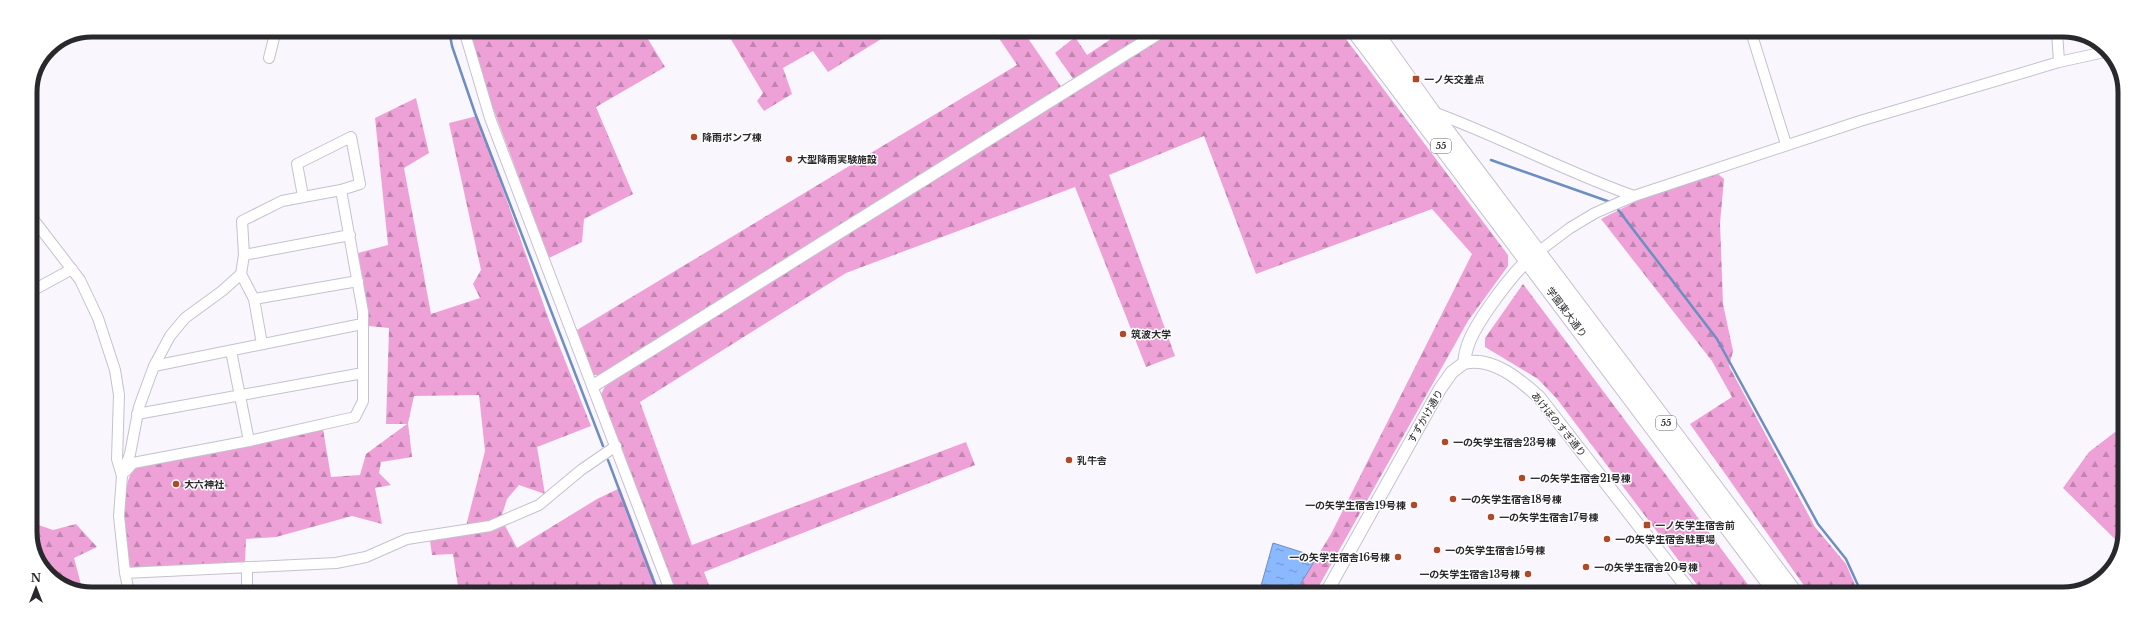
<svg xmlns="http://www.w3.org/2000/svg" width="2155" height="624" viewBox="0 0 2155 624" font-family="'Libre Baskerville','Noto Sans JP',serif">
	<defs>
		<pattern id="forest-firs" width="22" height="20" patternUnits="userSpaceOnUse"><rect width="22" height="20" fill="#eea1d7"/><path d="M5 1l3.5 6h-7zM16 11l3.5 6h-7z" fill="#c183af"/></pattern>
		<pattern id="water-ripples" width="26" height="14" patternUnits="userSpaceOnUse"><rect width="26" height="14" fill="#8ab9ff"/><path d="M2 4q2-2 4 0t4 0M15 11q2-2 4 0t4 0" fill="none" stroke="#7196cf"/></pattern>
	</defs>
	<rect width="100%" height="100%" fill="#f9f6fe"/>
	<path fill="url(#forest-firs)" d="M 470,30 L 643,31 L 665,67 L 596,107 L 633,194 L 584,219 L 582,242 L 549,258 L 477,65 Z
		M 726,31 L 894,31 L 828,72 L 813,51 L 783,68 L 792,94 L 764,111 L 757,101 L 763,93 Z
		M 994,31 L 1023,31 L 1062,88 L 599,375 L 593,375 L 577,330 L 1017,65 Z
		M 1123,31 L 1152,31 L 1074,80 L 1055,53 L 1075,37 L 1087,55 Z
		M 1172,31 L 1340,31 L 1508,255 L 1508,266 L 1468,321 L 1315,593 L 1295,593 L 1331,534 L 1472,254 L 1432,209 L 1256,274 L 1204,136 L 1109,175 L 1175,356 L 1146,367 L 1075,187 L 846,273 L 640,402 L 692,545 L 966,442 L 975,465 L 704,572 L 712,593 L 676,593 L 601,394 L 607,383 Z
		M 416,98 L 429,153 L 404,168 L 431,314 L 480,298 L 473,284 L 481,270 L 449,123 L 477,116 L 549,320 L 591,426 L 537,447 L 545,494 L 519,485 L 507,499 L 501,518 L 517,548 L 597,499 L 620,488 L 660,593 L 459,592 L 453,554 L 432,555 L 430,541 L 464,534 L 485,451 L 479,395 L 414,396 L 408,423 L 412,457 L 381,462 L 379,473 L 391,485 L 375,488 L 382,524 L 352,516 L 276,537 L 246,539 L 245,563 L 132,568 L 128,564 C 125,540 117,486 136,467 L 323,429 L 331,477 L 360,475 L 366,454 L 407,424 L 386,424 L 389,328 L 368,326 L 367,304 L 358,253 L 388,245 L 375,118 Z
		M 1717,173 L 1724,179 L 1720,223 L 1723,304 L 1733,351 L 1729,366 L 1815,527 L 1846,564 L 1859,594 L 1810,594 L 1690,424 L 1732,397 L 1712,361 L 1601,219 L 1641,199 Z
		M 1523,284 L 1755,594 L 1704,594 L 1557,399 L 1538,379 L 1485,347 L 1485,338 Z
		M 2123,426 L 2123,547 L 2063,488 L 2089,452 Z
		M 30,522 L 53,530 L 76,524 L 97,547 L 74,558 L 83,592 L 76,592 L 45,573 L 30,536 Z"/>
	<path fill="url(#water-ripples)" stroke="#6d8ec0" d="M 1273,543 L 1317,557 L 1295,593 L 1259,593 Z"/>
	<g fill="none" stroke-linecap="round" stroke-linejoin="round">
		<path stroke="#6d8ec0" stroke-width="2.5" d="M 449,30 L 452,46 L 475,113 L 603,446
			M 1491,160 L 1613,203
			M 1616,207 L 1717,339 L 1818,524 L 1846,559 L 1862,594
			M 608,460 L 658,593"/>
		<g stroke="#c5c1ce" stroke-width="12">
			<path id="minor" d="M 464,30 L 490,118 L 671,593
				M 1751,32 L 1786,144
				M 2057,32 L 2059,62
				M 269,58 L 276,30
				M 1433,112 C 1501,137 1566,172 1634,196
				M 30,215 L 80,280 L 98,318 L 115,370 L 119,395 L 117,459 L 122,476 L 119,516 L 125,573 L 129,592
				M 1538,252 L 1570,228 L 1595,213 L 1634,196 L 1860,121 L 2059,62 L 2109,51
				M 244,255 L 350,235
				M 241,274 L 254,299 L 262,344
				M 30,292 L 72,269
				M 254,299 L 358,281
				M 231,351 L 249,441
				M 154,366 L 362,324
				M 137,414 L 363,373
				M 126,471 L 133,463 L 249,441 L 355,417 L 363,401 L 363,312 L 341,190
				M 122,476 L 130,454 L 139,407 L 154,366 L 170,336 L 185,318 L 222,291 L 241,274 L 244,255 L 242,221 L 282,201 L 341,190 L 360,184 L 351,137 L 297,164 L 303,196
				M 247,567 L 247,592
				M 125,573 L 336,563 L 366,557 L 407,539 L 490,526 L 539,505 L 581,470 L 616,446"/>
		</g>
		<g stroke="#c5c1ce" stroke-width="14">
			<path id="tertiary" d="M 1464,363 C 1492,356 1519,379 1539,397 L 1692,594
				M 593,386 L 1162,31
				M 1326,593 L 1440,389 L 1452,372 L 1464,363 C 1465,358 1465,353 1467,348 C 1473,325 1515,269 1534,255"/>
		</g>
		<g stroke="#c5c1ce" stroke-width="18">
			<path id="primary" d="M 1355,31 L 1778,594
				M 1374,31 L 1431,111 L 1795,594"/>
		</g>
		<use href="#minor" stroke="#fff" stroke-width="10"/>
		<use href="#tertiary" stroke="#fff" stroke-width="12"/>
		<use href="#primary" stroke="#fff" stroke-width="16"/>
	</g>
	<g fill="#b14926" stroke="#fff" stroke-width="1.5">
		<rect x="1412" y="75" width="8" height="8" rx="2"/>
		<circle cx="694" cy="137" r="4"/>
		<circle cx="789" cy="159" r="4"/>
		<circle cx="1123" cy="334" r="4"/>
		<circle cx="1445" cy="442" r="4"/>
		<circle cx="1069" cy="460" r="4"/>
		<circle cx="1522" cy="478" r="4"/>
		<circle cx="176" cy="484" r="4"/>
		<circle cx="1453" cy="499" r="4"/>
		<circle cx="1414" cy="505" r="4"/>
		<circle cx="1491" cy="517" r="4"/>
		<rect x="1643" y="521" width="8" height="8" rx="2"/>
		<circle cx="1607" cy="539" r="4"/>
		<circle cx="1437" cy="550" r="4"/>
		<circle cx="1398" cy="557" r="4"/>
		<circle cx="1586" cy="567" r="4"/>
		<circle cx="1528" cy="574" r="4"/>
	</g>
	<g text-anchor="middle" stroke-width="3" stroke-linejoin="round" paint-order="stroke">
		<g fill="#fff" stroke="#69686b" stroke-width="1">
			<rect x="1431" y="139" width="20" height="14" rx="3"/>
			<rect x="1656" y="416" width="20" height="14" rx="3"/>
		</g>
		<g font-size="9" font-weight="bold" fill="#29282c">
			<text x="1441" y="149">55</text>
			<text x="1666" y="426">55</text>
		</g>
		<g font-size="10" font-weight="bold" fill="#29282c" stroke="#fff" text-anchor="start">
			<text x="1424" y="83">一ノ矢交差点</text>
			<text x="702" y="141">降雨ポンプ棟</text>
			<text x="797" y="163">大型降雨実験施設</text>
			<text x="1131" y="338">筑波大学</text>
			<text x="1453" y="446">一の矢学生宿舎23号棟</text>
			<text x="1077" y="464">乳牛舎</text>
			<text x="1530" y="482">一の矢学生宿舎21号棟</text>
			<text x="184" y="488">大六神社</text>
			<text x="1461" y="503">一の矢学生宿舎18号棟</text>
			<text x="1406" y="509" text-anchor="end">一の矢学生宿舎19号棟</text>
			<text x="1499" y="521">一の矢学生宿舎17号棟</text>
			<text x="1655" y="529">一ノ矢学生宿舎前</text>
			<text x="1615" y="543">一の矢学生宿舎駐車場</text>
			<text x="1445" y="554">一の矢学生宿舎15号棟</text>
			<text x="1390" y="561" text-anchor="end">一の矢学生宿舎16号棟</text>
			<text x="1594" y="571">一の矢学生宿舎20号棟</text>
			<text x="1520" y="578" text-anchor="end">一の矢学生宿舎13号棟</text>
		</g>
		<g font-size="10" fill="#29282c" stroke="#fff">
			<text transform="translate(1567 312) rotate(53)" y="4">学園東大通り</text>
			<text transform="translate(1425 416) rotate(-60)" y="4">すずかけ通り</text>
			<text transform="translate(1559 424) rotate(51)" y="4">あけぼのすぎ通り</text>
		</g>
	</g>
	<path d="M0 0H2155V624H0ZM92 37H2063A55 55 0 0 1 2118 92V532A55 55 0 0 1 2063 587H92A55 55 0 0 1 37 532V92A55 55 0 0 1 92 37Z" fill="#fff" fill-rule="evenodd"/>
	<path fill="none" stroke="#29282c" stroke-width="5" d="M92 37H2063A55 55 0 0 1 2118 92V532A55 55 0 0 1 2063 587H92A55 55 0 0 1 37 532V92A55 55 0 0 1 92 37Z"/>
	<g transform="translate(36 588)" stroke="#ffffff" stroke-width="3" paint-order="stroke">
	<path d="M0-3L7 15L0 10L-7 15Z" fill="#29282c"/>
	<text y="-6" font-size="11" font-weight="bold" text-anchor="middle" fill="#29282c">N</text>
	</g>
</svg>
